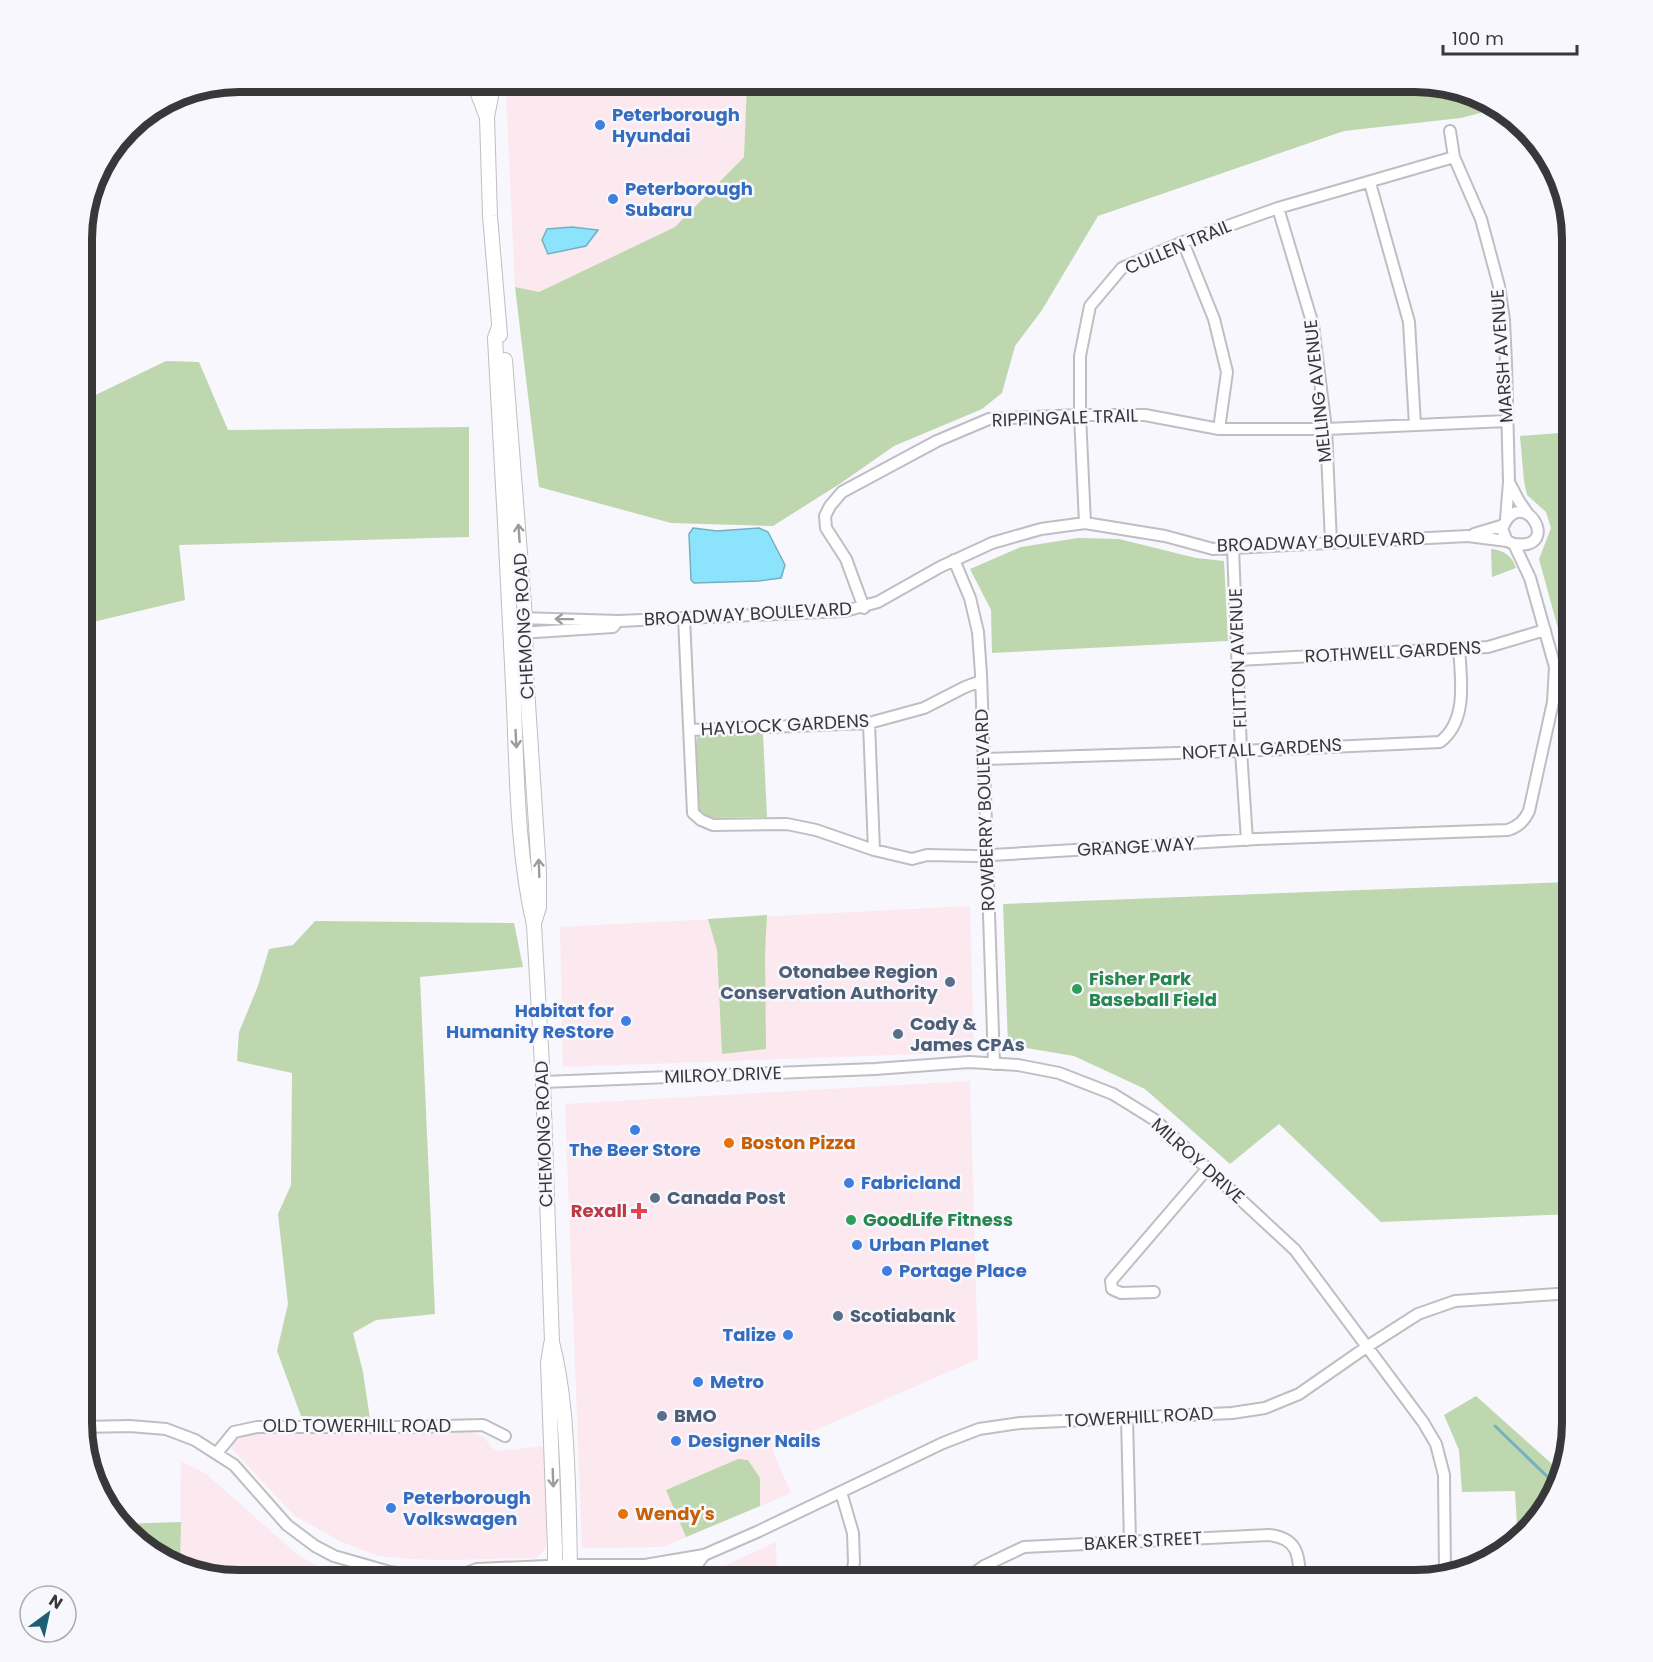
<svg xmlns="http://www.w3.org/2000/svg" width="1653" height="1662" viewBox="0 0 1653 1662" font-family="Poppins,sans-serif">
	<rect width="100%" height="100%" fill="#f7f7fd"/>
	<path fill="#fce8ef" d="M 705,81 L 747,81 L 744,157 L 675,227 L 538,293 L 515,287 L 506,92 Z
		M 970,906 L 974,1052 L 563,1067 L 560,927 Z
		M 970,1081 L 978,1359 L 772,1449 L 791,1493 L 663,1547 L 582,1548 L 565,1104 Z
		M 471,1431 L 484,1437 L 491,1447 L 497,1451 L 546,1446 L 546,1548 L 537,1558 L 445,1560 L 409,1559 L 379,1556 L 342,1542 L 295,1516 L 231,1448 L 235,1439 L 242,1434 L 442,1433 Z
		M 181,1461 L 206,1474 L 299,1556 L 346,1581 L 239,1581 L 180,1567 Z
		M 776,1542 L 777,1581 L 682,1581 L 702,1576 Z"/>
	<path fill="#bed7ae" d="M 506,81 L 705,81 L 506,92 Z
		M 747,81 L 1424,81 L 1484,97 L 1499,108 L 1461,118 L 1344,131 L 1098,216 L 1042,310 L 1015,346 L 1002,393 L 982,409 L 894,446 L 841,483 L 773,526 L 671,523 L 539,487 L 515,287 L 539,292 L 675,227 L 744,157 Z
		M 166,361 L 199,362 L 228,430 L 469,427 L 469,537 L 179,545 L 185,600 L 89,623 L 86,705 L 81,705 L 81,402 Z
		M 1572,432 L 1572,666 L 1568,665 L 1539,559 L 1551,528 L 1546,512 L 1527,495 L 1524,481 L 1520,436 Z
		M 1078,538 L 1119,539 L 1196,558 L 1224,561 L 1228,641 L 992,653 L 991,610 L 970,569 L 1021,547 Z
		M 1491,549 C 1504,550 1512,556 1516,568 L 1492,577 Z
		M 763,734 L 767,817 L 711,818 L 701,816 C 692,797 692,756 698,736 Z
		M 1568,882 L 1572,963 L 1572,1214 L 1381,1222 L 1279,1124 L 1230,1164 L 1145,1089 L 1074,1056 L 1008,1045 L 1003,904 Z
		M 767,915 L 765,953 L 766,1049 L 722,1054 L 717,950 L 708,919 Z
		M 315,921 L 514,923 L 523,967 L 420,977 L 435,1314 L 376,1320 L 353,1333 L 363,1372 L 370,1419 L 301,1416 L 277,1351 L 288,1304 L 278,1214 L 291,1185 L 292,1073 L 237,1061 L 239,1032 L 258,986 L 269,949 L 293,945 Z
		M 1476,1396 L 1561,1472 L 1556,1493 L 1518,1542 L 1515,1491 L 1462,1492 L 1459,1450 L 1444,1415 Z
		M 738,1459 L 748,1460 L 760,1478 L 760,1506 L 686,1537 L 666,1490 Z
		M 181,1522 L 180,1567 L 169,1565 L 118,1524 Z"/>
	<path fill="#8be4fc" stroke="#72b0c2" stroke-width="1.5" d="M 572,227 L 598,230 L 586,246 L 548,254 L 542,240 L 547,229 Z
		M 693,528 L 717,531 L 759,528 L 768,532 L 785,565 L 781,578 L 759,581 L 694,583 L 691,580 L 689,534 Z"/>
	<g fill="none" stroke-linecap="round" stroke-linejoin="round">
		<path stroke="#72b0c2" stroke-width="3" d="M 1495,1426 L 1557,1486"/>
		<g stroke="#bebec3" stroke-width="14">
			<path id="minor" d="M 1450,131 L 1454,157 L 1481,219 L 1499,286 L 1504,320 L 1506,364 L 1509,482 L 1506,519
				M 1370,183 L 1409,322 L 1415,425
				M 1278,208 L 1313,325 L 1326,429 L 1331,543
				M 1183,242 L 1214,319 L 1227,372 L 1219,429
				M 1509,482 L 1519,501 L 1528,514
				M 1085,523 L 1080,415 L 1080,356 L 1090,306 L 1122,268 L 1183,242 L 1278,208 L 1454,157
				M 1474,534 L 1504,525
				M 1233,548 L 1241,751 L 1247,840
				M 954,560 L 970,598 L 978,632 L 981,674 L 994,1064
				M 864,608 L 846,559 L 826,528 L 825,516 L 830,506 L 842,492 L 937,441 L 989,419 L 1080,415 L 1145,415 L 1219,429 L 1326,429 L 1507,421
				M 519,618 L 619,621 L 845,611 L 878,602 L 940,567 L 992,543 L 1041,529 L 1085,523 L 1165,536 L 1213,549 L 1468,536 L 1507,541
				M 684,618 L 693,813 L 701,820 L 713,825 L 787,824 L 816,830 L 874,850 L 912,859 L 927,855 L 975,856 L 1257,839 L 1508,830 C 1519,826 1524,821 1529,811 L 1553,702 L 1555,667 L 1530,578 L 1514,544 L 1507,541 L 1502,529 C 1521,480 1565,551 1514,544
				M 520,633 L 613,627 L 618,621
				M 1238,660 L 1488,647 L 1545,630
				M 869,723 L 874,850
				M 690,730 L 869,723 L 924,708 L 965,687 L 981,681
				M 984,759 L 1241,751 L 1440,742 C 1468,721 1461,679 1459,648
				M 543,1082 L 875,1069 L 969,1062 L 1018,1065 L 1059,1073 L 1113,1094 L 1155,1120 L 1295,1250 L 1423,1422 L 1436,1444 L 1444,1475 L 1445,1575
				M 1154,1292 L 1121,1293 L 1112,1289 L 1111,1281 L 1207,1169
				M 1127,1417 L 1130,1542
				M 82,1427 L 130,1426 L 166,1429 L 195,1440 L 234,1465 L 287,1525 L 315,1546 L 334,1556 L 390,1572 L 410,1575 L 464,1574 L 481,1577 L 633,1576 L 692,1566 L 699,1562 L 704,1555
				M 217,1453 L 234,1432 L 257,1427 L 407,1427 L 483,1425 L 505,1436
				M 841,1492 L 853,1533 L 854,1562 L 851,1581
				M 464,1574 L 477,1569 L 570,1565 L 645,1565 L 704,1555 L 757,1532 L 943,1443 L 979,1429 L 1020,1423 L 1232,1413 L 1265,1408 L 1299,1394 L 1368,1346 L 1418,1314 L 1455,1301 L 1572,1293
				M 963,1581 L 984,1566 L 1024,1547 L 1269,1535 C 1298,1538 1299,1555 1300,1581"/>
		</g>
		<g stroke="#bebec3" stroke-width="16">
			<path id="major" d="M 477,81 L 478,94 L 486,115
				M 490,81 L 491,96 L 487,117 L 490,216 L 500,335
				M 499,327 L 495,338 C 501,454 508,569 513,685 C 517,764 516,848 534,925 L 543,1082 L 552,1342 C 564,1388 566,1437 568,1484 C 569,1516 570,1548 570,1581
				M 505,360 L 525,618 L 526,673 L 539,871 L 539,907 L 534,923
				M 551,1344 L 548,1363 L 555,1549 L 555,1581"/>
		</g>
		<use href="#minor" stroke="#fff" stroke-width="10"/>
		<use href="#major" stroke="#fff" stroke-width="14"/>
	</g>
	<defs><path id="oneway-shaft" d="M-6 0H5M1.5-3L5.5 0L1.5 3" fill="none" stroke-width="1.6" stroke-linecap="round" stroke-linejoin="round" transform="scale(1.5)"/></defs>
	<g stroke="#9c9c9c">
		<use href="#oneway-shaft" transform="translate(519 533) rotate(-94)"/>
		<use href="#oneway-shaft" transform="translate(564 619) rotate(-179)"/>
		<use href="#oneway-shaft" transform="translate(516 739) rotate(87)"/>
		<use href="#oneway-shaft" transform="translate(539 868) rotate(-92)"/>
		<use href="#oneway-shaft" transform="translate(553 1478) rotate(88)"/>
	</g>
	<g fill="#3f7fe0" stroke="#f7f7fd" stroke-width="2">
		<circle cx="600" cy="125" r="6"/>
		<circle cx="613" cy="199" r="6"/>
		<circle cx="626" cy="1021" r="6"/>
		<circle cx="635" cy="1130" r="6"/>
		<circle cx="849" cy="1183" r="6"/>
		<circle cx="857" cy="1245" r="6"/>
		<circle cx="887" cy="1271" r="6"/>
		<circle cx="788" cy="1335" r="6"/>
		<circle cx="698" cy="1382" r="6"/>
		<circle cx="676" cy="1441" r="6"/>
		<circle cx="391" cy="1508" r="6"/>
	</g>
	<g fill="#5c6f8a" stroke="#f7f7fd" stroke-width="2">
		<circle cx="950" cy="982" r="6"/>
		<circle cx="898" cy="1034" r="6"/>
		<circle cx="655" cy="1198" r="6"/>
		<circle cx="838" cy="1316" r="6"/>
		<circle cx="662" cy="1416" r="6"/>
	</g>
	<g fill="#2e9e5b" stroke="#f7f7fd" stroke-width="2">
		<circle cx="1077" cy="989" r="6"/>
		<circle cx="851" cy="1220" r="6"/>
	</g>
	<g fill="#e8710a" stroke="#f7f7fd" stroke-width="2">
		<circle cx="729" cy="1143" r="6"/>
		<circle cx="623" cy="1514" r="6"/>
	</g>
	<path fill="#e0444e" stroke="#f7f7fd" stroke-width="2" d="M636 1202h6v6h6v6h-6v6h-6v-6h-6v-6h6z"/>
	<g text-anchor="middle" stroke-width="5" stroke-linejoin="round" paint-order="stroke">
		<g font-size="18" font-weight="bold" fill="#366cbe" stroke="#f7f7fd" text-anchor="start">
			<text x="612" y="121">Peterborough<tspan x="612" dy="21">Hyundai</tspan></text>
			<text x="625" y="195">Peterborough<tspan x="625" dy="21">Subaru</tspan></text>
			<text x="614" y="1017" text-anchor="end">Habitat for<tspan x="614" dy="21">Humanity ReStore</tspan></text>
			<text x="635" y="1156" text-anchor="middle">The Beer Store</text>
			<text x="861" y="1189">Fabricland</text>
			<text x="869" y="1251">Urban Planet</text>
			<text x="899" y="1277">Portage Place</text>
			<text x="776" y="1341" text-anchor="end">Talize</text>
			<text x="710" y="1388">Metro</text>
			<text x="688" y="1447">Designer Nails</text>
			<text x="403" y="1504">Peterborough<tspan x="403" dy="21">Volkswagen</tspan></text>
		</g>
		<g font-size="18" fill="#38383a" stroke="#f7f7fd">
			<text transform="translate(1178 247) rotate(-23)" y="6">CULLEN TRAIL</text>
			<text transform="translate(1502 356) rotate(-94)" y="6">MARSH AVENUE</text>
			<text transform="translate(1318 391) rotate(-96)" y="6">MELLING AVENUE</text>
			<text transform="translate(1065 418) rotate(-2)" y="6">RIPPINGALE TRAIL</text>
			<text transform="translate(1321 542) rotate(-2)" y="6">BROADWAY BOULEVARD</text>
			<text transform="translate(748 614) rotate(-3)" y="6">BROADWAY BOULEVARD</text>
			<text transform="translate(524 626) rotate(-93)" y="6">CHEMONG ROAD</text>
			<text transform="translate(1393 652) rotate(-3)" y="6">ROTHWELL GARDENS</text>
			<text transform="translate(1238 658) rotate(-92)" y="6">FLITTON AVENUE</text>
			<text transform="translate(785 725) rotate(-3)" y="6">HAYLOCK GARDENS</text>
			<text transform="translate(1262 749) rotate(-3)" y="6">NOFTALL GARDENS</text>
			<text transform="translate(985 810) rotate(-92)" y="6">ROWBERRY BOULEVARD</text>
			<text transform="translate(1136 847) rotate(-3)" y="6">GRANGE WAY</text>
			<text transform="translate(723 1075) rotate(-2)" y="6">MILROY DRIVE</text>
			<text transform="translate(544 1134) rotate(-92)" y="6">CHEMONG ROAD</text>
			<text transform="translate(1198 1161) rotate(42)" y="6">MILROY DRIVE</text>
			<text transform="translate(1139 1417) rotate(-3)" y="6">TOWERHILL ROAD</text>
			<text x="357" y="1432">OLD TOWERHILL ROAD</text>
			<text transform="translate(1143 1541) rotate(-3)" y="6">BAKER STREET</text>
		</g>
		<g font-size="18" font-weight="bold" fill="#4e5e75" stroke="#f7f7fd" text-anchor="start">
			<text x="938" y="978" text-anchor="end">Otonabee Region<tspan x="938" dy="21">Conservation Authority</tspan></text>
			<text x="910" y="1030">Cody &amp;<tspan x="910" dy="21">James CPAs</tspan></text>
			<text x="667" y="1204">Canada Post</text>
			<text x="850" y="1322">Scotiabank</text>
			<text x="674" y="1422">BMO</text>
		</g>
		<g font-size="18" font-weight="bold" fill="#27864d" stroke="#f7f7fd" text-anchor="start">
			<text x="1089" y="985">Fisher Park<tspan x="1089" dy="21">Baseball Field</tspan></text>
			<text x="863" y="1226">GoodLife Fitness</text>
		</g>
		<g font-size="18" font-weight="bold" fill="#c56008" stroke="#f7f7fd" text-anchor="start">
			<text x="741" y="1149">Boston Pizza</text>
			<text x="635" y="1520">Wendy's</text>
		</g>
		<g font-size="18" font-weight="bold" fill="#be3a42" stroke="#f7f7fd" text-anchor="end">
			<text x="627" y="1217">Rexall</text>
		</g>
	</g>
	<path d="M0 0H1653V1662H0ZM239 92H1415A147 147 0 0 1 1562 239V1423A147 147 0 0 1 1415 1570H239A147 147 0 0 1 92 1423V239A147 147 0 0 1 239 92Z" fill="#f7f7fd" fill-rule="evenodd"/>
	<path fill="none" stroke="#38383a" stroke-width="8" d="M239 92H1415A147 147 0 0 1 1562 239V1423A147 147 0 0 1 1415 1570H239A147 147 0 0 1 92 1423V239A147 147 0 0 1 239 92Z"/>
	<g transform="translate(48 1614) rotate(33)"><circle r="28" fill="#f7f7fd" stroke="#ababaf" stroke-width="1.5"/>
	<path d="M0-4.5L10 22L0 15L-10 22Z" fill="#1c6073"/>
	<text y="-9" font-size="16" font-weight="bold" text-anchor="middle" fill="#38383a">N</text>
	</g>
	<path d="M1443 45v9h134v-9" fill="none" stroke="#38383a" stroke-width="3"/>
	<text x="1452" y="45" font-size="18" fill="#38383a" stroke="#f7f7fd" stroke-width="4.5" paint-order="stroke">100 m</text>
</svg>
